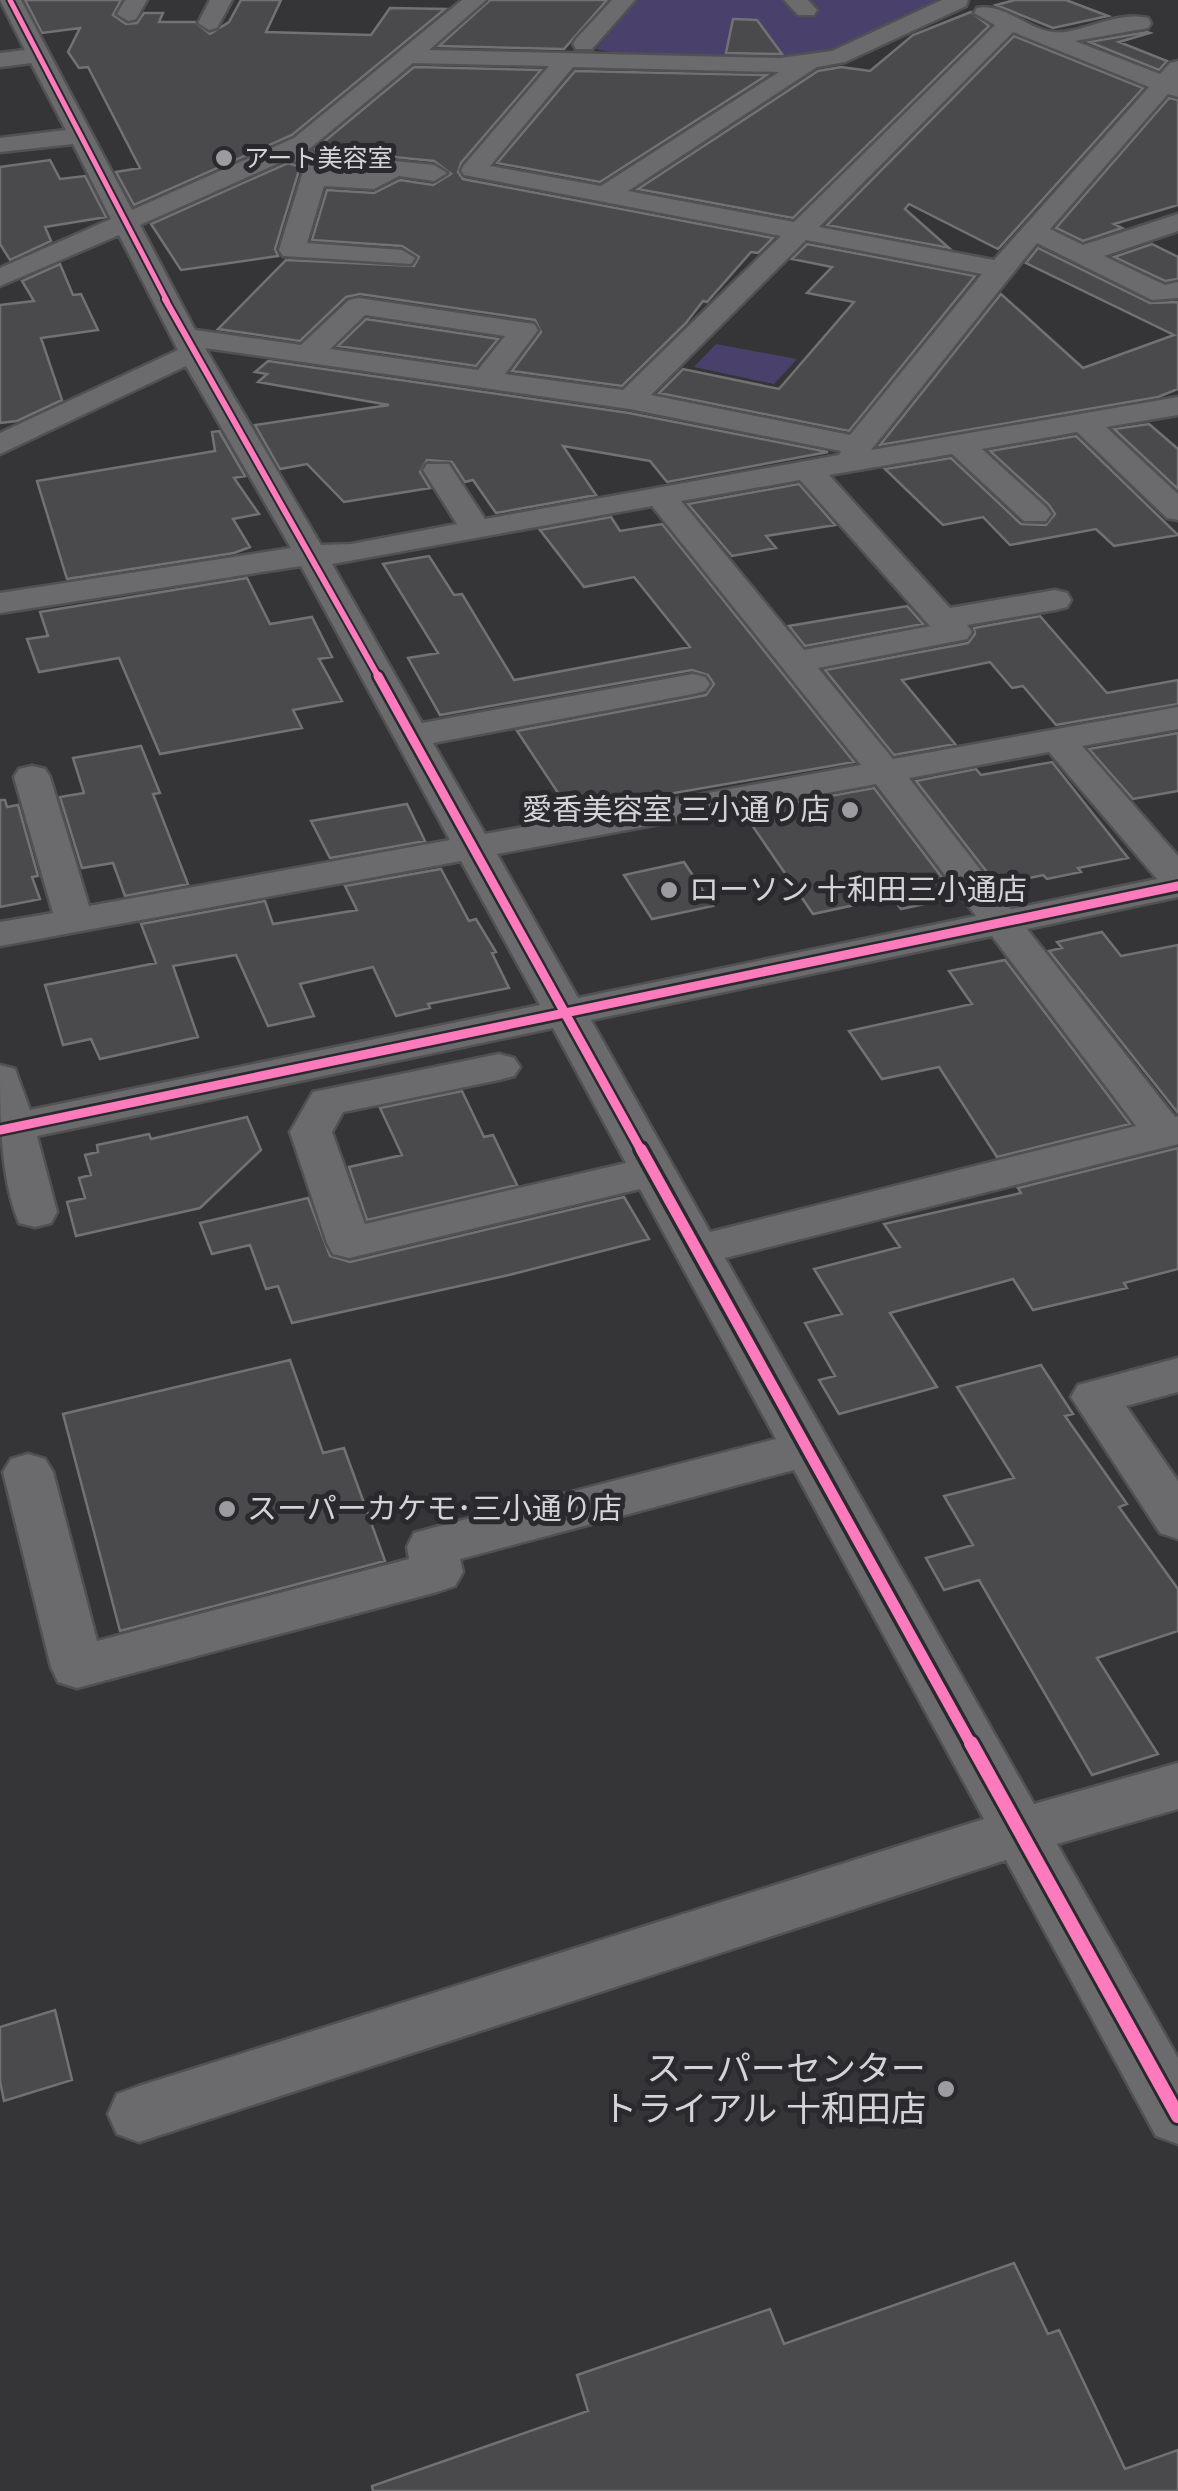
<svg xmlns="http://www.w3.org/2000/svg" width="1178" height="2491" viewBox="0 0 1178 2491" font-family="'Nunito Sans','Noto Sans JP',sans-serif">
	<rect width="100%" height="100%" fill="#353436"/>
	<path fill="#4a406c" d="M 637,0 L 940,0 L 947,3 C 926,16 904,34 881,44 C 831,66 651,62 596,49 Z
		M 716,344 L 797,359 L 774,384 L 694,367 Z"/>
	<path fill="#4a494b" stroke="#727173" stroke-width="2.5" d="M 25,0 L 121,0 L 113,15 L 126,24 L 137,23 L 144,13 L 163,13 L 159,22 L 195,22 L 210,34 L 229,22 L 241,0 L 281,0 L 266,32 L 371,35 L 390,8 L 445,9 L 292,135 L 134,205 L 116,172 L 140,168 L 88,67 L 79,68 L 68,52 L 80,28 L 42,33 Z
		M 490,0 L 607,0 L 564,49 L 439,46 Z
		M 1015,0 L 1066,0 L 1108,16 L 1053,28 L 996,5 Z
		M 971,12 L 989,26 L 793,218 L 638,189 L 818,71 L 841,67 L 870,71 L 913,35 Z
		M 733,19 L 757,20 L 782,54 L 726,53 Z
		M 1147,32 L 1150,33 L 1119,42 L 1167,61 L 1159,70 L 1089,42 Z
		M 1014,36 L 1143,88 L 998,249 L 909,204 L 905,209 L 949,248 L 827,225 Z
		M 414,67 L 541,70 L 461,163 L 458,172 L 463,179 L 773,238 L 758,253 L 751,252 L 707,302 L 703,301 L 686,323 L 622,386 L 512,371 L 541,332 L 535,320 L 360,294 L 346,297 L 300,341 L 218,329 L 286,260 L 414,266 L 419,257 L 402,246 L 312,240 L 327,190 L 374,193 L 400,180 L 433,185 L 451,174 L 434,161 L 394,157 L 368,169 L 333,167 L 332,159 L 315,149 Z
		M 575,71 L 767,75 L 600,182 L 497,163 Z
		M 1169,98 L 1178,100 L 1178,205 L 1114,224 L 1122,228 L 1083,241 L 1056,228 Z
		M 50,160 L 60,179 L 85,176 L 106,217 L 45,227 L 51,241 L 10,260 L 0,244 L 0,167 Z
		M 288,163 L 300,167 L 275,249 L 278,256 L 181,270 L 151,224 Z
		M 807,244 L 975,276 L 849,431 L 659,393 L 683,369 L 779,389 L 854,302 L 807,293 L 832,267 L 792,259 Z
		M 1152,244 L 1178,257 L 1178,279 L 1165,281 L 1114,257 Z
		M 1038,248 L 1150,303 L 1178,302 L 1178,389 L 1158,397 L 880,445 L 1001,294 L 1083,368 L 1174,335 L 1026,263 Z
		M 60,264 L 73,295 L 81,294 L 98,330 L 41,338 L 62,400 L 17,421 L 0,423 L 0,305 L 34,301 L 22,281 Z
		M 366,319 L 498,339 L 476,366 L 338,346 Z
		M 268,361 L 629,413 L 828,452 L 667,482 L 650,461 L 563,446 L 596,495 L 496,513 L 473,480 L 465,482 L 452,462 L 427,460 L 420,472 L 430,488 L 344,502 L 307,464 L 280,469 L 255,425 L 389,405 L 258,382 L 267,374 L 255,372 Z
		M 1149,424 L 1178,449 L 1178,489 L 1114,429 Z
		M 219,431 L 245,476 L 234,478 L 259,514 L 233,519 L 250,547 L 234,553 L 67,579 L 37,481 L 215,451 L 212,432 Z
		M 1076,436 L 1178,535 L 1114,546 L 1096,529 L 1010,545 L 983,517 L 943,525 L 885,469 L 951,458 L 1021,524 L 1046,525 L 1055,514 L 1049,505 L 990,451 Z
		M 799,484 L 835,525 L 766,536 L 776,548 L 732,556 L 688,504 Z
		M 611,517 L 620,531 L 662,524 L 854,762 L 570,811 L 517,731 L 706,695 L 714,684 L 708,675 L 692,670 L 440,715 L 408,658 L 438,653 L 383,564 L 429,556 L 454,595 L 462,594 L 514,680 L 690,647 L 634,577 L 584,587 L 540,530 Z
		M 247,578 L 270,624 L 312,617 L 332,657 L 319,659 L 342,701 L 293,710 L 302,728 L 160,754 L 119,658 L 39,672 L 27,639 L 48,636 L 40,612 Z
		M 907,606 L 923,624 L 805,646 L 789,626 Z
		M 1040,616 L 1107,693 L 1178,680 L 1178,704 L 1056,725 L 1023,686 L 1012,688 L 990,662 L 902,680 L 955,744 L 894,755 L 825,670 L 968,643 L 975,634 L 974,628 Z
		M 1178,733 L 1178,791 L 1133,799 L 1089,749 Z
		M 141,746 L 160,793 L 153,794 L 188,884 L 125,896 L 113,863 L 82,868 L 60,797 L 84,793 L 73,758 Z
		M 1052,762 L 1128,858 L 1078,868 L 1081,872 L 1047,879 L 1043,875 L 997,885 L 916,781 L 976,769 L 981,775 Z
		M 874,788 L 957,897 L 901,909 L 892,897 L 813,914 L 743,812 Z
		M 0,800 L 5,800 L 7,807 L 18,805 L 38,876 L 32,877 L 40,899 L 0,907 Z
		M 407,804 L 425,841 L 330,858 L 311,821 Z
		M 684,862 L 713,906 L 652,919 L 624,875 Z
		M 441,869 L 469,921 L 476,919 L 496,952 L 492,953 L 509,988 L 428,1004 L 430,1008 L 396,1016 L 373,967 L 300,984 L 314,1016 L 268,1026 L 236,955 L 173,966 L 198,1037 L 100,1059 L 91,1039 L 63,1045 L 45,985 L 156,963 L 141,924 L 265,901 L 273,924 L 357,910 L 345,886 Z
		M 1102,932 L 1121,956 L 1178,945 L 1178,1113 L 1049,951 L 1062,948 L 1057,942 Z
		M 1005,960 L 1130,1124 L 997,1157 L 939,1067 L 882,1079 L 849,1031 L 972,1004 L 949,971 Z
		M 462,1091 L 484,1137 L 493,1135 L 517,1185 L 367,1220 L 349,1167 L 402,1155 L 380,1108 Z
		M 247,1117 L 261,1150 L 200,1208 L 76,1236 L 67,1202 L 85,1198 L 79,1178 L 91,1175 L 85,1155 L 98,1152 L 97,1145 L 149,1134 L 151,1139 Z
		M 1178,1148 L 1178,1269 L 1124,1283 L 1127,1288 L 1033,1310 L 1013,1279 L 890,1313 L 937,1387 L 839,1414 L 819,1380 L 835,1376 L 805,1323 L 842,1314 L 814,1269 L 900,1247 L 884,1224 L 1021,1193 L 1018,1188 Z
		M 624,1197 L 649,1239 L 509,1275 L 292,1323 L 278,1286 L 266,1289 L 250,1245 L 212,1254 L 200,1223 L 308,1198 L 330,1256 L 350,1262 Z
		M 290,1360 L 323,1453 L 344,1448 L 385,1561 L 120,1631 L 63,1414 Z
		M 1041,1365 L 1073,1414 L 1065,1416 L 1127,1504 L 1119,1507 L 1178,1589 L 1178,1631 L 1097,1658 L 1158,1754 L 1092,1775 L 979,1580 L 944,1590 L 926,1558 L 973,1545 L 944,1496 L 1014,1478 L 957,1387 Z
		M 55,2010 L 72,2080 L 4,2101 L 0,2081 L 0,2027 Z
		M 1014,2263 L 1048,2334 L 1059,2330 L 1125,2469 L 1178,2450 L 1178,2491 L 373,2491 L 372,2486 L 588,2411 L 577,2375 L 770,2309 L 784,2344 Z"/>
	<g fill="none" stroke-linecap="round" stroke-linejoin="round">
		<g stroke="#515052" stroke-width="5">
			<path id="minor" d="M 0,0 L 21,0 L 132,210 L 294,138 L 462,0 L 486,0 L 429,50 L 780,58 L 832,51 L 942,0 L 968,0 L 966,6 L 845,62 L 817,67 L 628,191 L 794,222 L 995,25 L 974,13 L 977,8 C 1003,2 1028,30 1053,32 C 1080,35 1115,10 1148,18 L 1151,23 L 1148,28 L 1075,41 L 1160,74 L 1170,63 L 1178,61 L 1178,97 L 1168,94 L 1050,229 L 1083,245 L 1178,214 L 1178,231 L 1104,256 L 1165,285 L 1178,282 L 1178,298 L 1152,300 L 1037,243 L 871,450 L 1178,397 L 1178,415 L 1106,427 L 1178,494 L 1178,520 L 1167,518 L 1077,432 L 982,449 L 1046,507 L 1051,514 L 1046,521 L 1024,521 L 952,454 L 829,475 L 950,608 L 1055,590 L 1067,593 L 1071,600 L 1067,607 L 1055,610 L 967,625 L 972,632 L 967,639 L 818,668 L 893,759 L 1178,707 L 1178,729 L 1082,746 L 1178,856 L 1178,897 L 1027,929 L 1175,1117 L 1178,1116 L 1178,1144 L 725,1258 L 1034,1804 L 1178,1763 L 1178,1809 L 1057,1844 L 1178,2058 L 1178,2144 L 1156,2136 L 1006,1860 L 139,2142 L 117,2134 L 108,2114 L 117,2094 L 139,2086 L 984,1819 L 794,1470 L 460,1559 L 463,1572 L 455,1586 L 437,1592 L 77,1688 L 58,1682 L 51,1667 L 3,1472 L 11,1459 L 28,1454 L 45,1459 L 53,1472 L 97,1641 L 409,1559 L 407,1547 L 414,1533 L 432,1528 L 776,1439 L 640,1189 L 349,1258 L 333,1254 L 327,1243 L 290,1132 L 313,1092 L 499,1054 L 514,1058 L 520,1067 L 514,1076 L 499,1080 L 343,1112 L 332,1132 L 365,1224 L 626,1163 L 553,1028 L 37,1136 L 57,1212 L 51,1223 L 35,1227 L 19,1223 C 0,1177 0,1115 0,1065 L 15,1069 L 30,1110 L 540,1005 L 461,861 L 0,946 L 0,922 L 53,913 L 14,777 L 19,769 L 32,766 L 45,769 L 50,777 L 89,906 L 450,840 L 301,566 L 0,613 L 0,593 L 291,548 L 186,366 L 0,454 L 0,433 L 178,350 L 119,235 L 0,286 L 0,268 L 111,219 L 73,144 L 0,152 L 0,138 L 66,130 L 31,63 L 0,67 L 0,53 L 25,50 ZM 1013,32 L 1149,87 L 994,260 L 819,227 ZM 413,63 L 549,66 L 464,165 L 461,170 L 464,175 L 781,236 L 623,390 L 505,374 L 538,330 L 534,324 L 359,298 L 349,300 L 301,345 L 195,330 L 140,225 L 288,159 L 305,165 L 279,250 L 283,256 L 411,264 L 415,258 L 402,250 L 307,243 L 324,186 L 374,189 L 399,176 L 434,181 L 447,173 L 434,165 L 394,161 L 369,173 L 328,171 L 330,162 L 308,150 ZM 573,67 L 779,72 L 601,186 L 490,166 ZM 806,240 L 982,274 L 850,435 L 651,395 ZM 365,315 L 505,336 L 478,370 L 330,349 ZM 205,348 L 630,409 L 841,451 L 839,455 L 485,519 L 449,464 L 427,464 L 423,470 L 457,524 L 351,544 L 321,545 ZM 800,480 L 930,626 L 931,626 L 804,650 L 681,501 ZM 652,506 L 861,765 L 485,834 L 433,743 L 693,694 L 705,691 L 710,684 L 705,677 L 693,674 L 422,723 L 332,564 ZM 1049,752 L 1157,879 L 1011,909 L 909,778 ZM 876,784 L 976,916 L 578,998 L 497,854 ZM 992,936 L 1136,1126 L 710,1232 L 591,1020 Z
				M 125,0 L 147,0 L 136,19 L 128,21 L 117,14 Z
				M 210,0 L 232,0 L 217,28 L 209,30 L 198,23 Z
				M 612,0 L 635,0 L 592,49 L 576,49 L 573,44 L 576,39 Z
				M 784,0 L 808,0 L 817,10 L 814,15 L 798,15 Z
				M 1178,1358 L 1178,1392 L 1126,1406 L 1178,1481 L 1178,1539 L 1160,1533 L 1071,1397 L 1078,1385 Z"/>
		</g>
		<use href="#minor" fill="#6b6a6c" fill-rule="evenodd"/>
		<g stroke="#2a292d" stroke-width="9">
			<path id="cycleway-far4" d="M 10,0 L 167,301"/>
		</g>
		<g stroke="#2a292d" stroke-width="10">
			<path id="cycleway-far3" d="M 165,299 L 379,678"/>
		</g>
		<g stroke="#2a292d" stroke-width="14">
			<path id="cycleway-far2" d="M 378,676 L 642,1152
				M 0,1130 L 1178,886"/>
		</g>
		<g stroke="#2a292d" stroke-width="18">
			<path id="cycleway-far1" d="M 641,1149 L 972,1746"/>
		</g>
		<g stroke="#2a292d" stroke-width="20">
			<path id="cycleway" d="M 971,1743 L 1178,2116"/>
		</g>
		<use href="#cycleway-far4" stroke="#fd7abc" stroke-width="5"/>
		<use href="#cycleway-far3" stroke="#fd7abc" stroke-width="6"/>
		<use href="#cycleway-far2" stroke="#fd7abc" stroke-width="9"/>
		<use href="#cycleway-far1" stroke="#fd7abc" stroke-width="11"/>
		<use href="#cycleway" stroke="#fd7abc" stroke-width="14"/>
	</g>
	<g fill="#9c9b9e" stroke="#2a292d" stroke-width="4">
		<circle cx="224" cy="158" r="10"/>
		<circle cx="850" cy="810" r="10"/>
		<circle cx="669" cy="890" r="10"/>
		<circle cx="227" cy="1509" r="10"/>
		<circle cx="946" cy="2089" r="10"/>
	</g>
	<g text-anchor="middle" stroke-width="10" stroke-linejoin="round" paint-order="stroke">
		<g font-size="25" fill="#d4d3d6" stroke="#2a292d" text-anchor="start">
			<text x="244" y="167">アート美容室</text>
		</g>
		<g font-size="30" fill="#d4d3d6" stroke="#2a292d" text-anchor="start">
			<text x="830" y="820" text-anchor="end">愛香美容室 三小通り店</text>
			<text x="689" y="900">ローソン 十和田三小通店</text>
			<text x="247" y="1519">スーパーカケモ･三小通り店</text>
		</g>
		<g font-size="35" fill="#d4d3d6" stroke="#2a292d" text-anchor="end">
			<text x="926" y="2081">スーパーセンター<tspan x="926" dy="40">トライアル 十和田店</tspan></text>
		</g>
	</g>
</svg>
